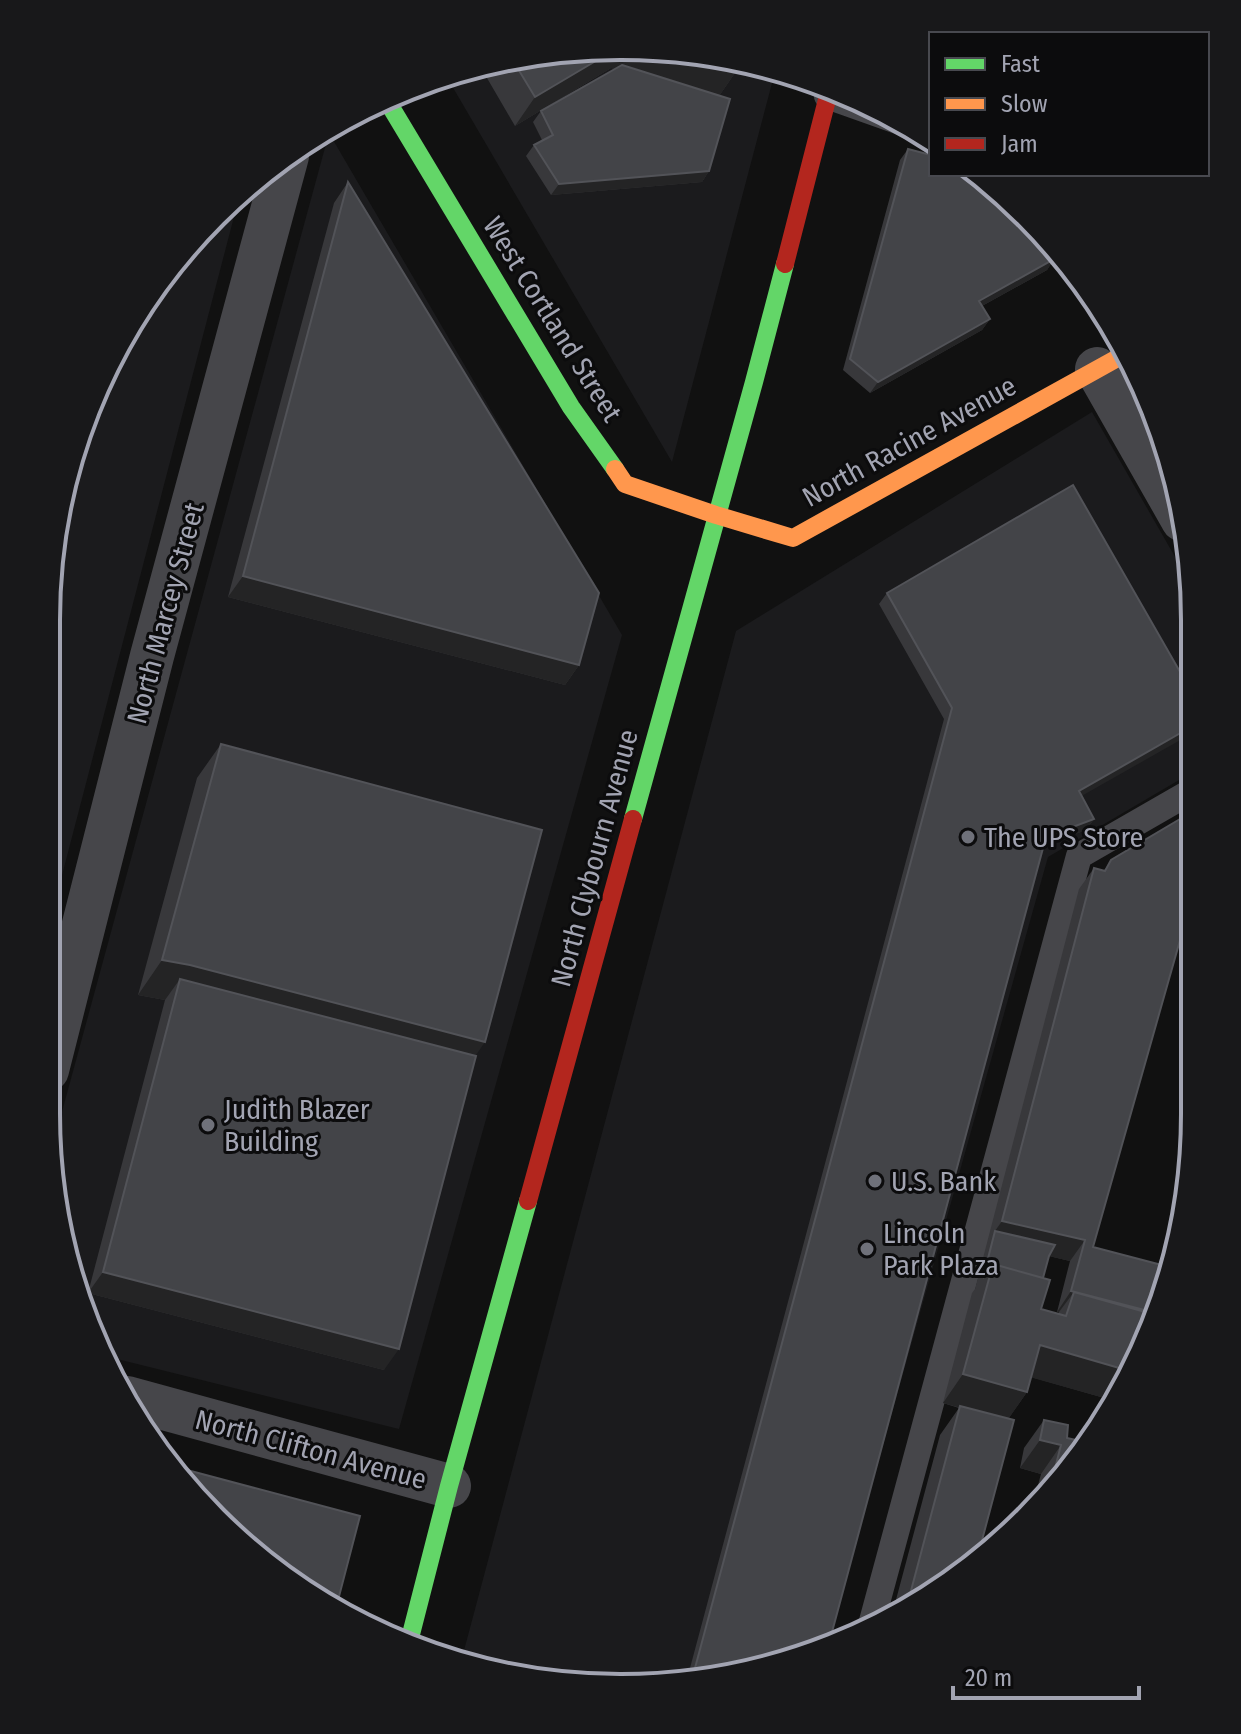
<svg xmlns="http://www.w3.org/2000/svg" width="1241" height="1734" viewBox="0 0 1241 1734" font-family="'Fira Sans Condensed',sans-serif">
	<rect width="100%" height="100%" fill="#111"/>
	<path fill="#1b1b1d" d="M 659,47 L 776,68 L 672,462 L 445,74 L 546,51 Z
		M 329,133 L 622,635 L 399,1429 L 109,1357 L 66,1263 L 51,1152 Z
		M 241,190 L 49,925 L 57,508 L 123,333 Z
		M 1092,412 L 1190,583 L 1191,773 L 1048,857 L 826,1648 L 695,1683 L 545,1683 L 462,1658 L 736,631 Z"/>
	<g fill="none" stroke-linecap="round" stroke-linejoin="round">
		<path stroke="#46464a" stroke-width="26" d="M 827,96 L 903,123
			M 871,1625 L 1079,856 L 1192,791"/>
		<path stroke="#46464a" stroke-width="44" d="M 1097,369 L 1183,520
			M 47,1070 L 152,656 L 287,156
			M 127,1398 L 449,1486"/>
		<path stroke="#63d668" stroke-width="18" d="M 386,99 L 571,407 L 615,469
			M 633,819 L 754,382 L 785,264
			M 409,1642 L 449,1486 L 528,1201"/>
		<path stroke="#ff974d" stroke-width="18" d="M 615,469 L 625,484 L 716,515 L 793,538 L 1123,355"/>
		<path stroke="#b3261e" stroke-width="18" d="M 785,264 L 830,88
			M 528,1201 L 633,819"/>
	</g>
	<path fill="#38383b" fill-rule="evenodd" d="M 546,51 L 737,70 L 719,96 L 709,171 L 702,182 L 551,195 L 526,156 L 534,145 L 542,140 L 533,122 L 541,111 L 615,69 L 611,68 L 515,126 L 480,66 Z
		M 908,149 L 1054,259 L 1047,270 L 982,306 L 990,319 L 982,330 L 870,393 L 843,370 L 900,160 Z
		M 348,182 L 579,665 L 565,685 L 228,597 L 334,203 Z
		M 887,593 L 1082,796 L 1094,819 L 1086,830 L 1043,846 L 695,1683 L 686,1683 L 944,719 L 879,604 Z
		M 221,744 L 476,1056 L 384,1370 L 88,1293 L 165,1000 L 138,995 L 197,778 Z
		M 1192,812 L 1192,910 L 1187,913 L 1093,1247 L 1159,1264 L 1194,1132 L 1194,1151 L 1176,1262 L 1136,1368 L 1114,1402 L 1115,1401 L 1031,1377 L 1027,1392 L 1008,1419 L 977,1559 L 893,1611 L 940,1435 L 959,1408 L 943,1403 L 972,1293 L 975,1289 L 1079,889 L 1094,868 L 1104,871 L 1111,860 ZM 1049,1256 L 1070,1261 L 1057,1312 L 1059,1312 L 1058,1314 L 1041,1309 L 1043,1278 Z
		M 1044,1420 L 1067,1438 L 1076,1464 L 1031,1511 L 1041,1474 L 1020,1468 L 1024,1448 Z"/>
	<path fill="#242425" d="M 660,48 L 737,70 L 717,99 L 611,68 L 515,126 L 535,97 L 616,49 Z
		M 709,171 L 702,182 L 551,195 L 559,184 Z
		M 1054,259 L 1047,270 L 971,312 L 979,301 Z
		M 990,319 L 982,330 L 870,393 L 878,382 Z
		M 243,576 L 579,665 L 565,685 L 228,597 Z
		M 1191,727 L 1191,734 L 1071,802 L 1079,791 Z
		M 1094,819 L 1086,830 L 1038,848 L 1046,837 Z
		M 1192,898 L 1192,910 L 1177,919 Z
		M 162,960 L 190,965 L 485,1042 L 461,1077 L 180,979 L 165,1000 L 138,995 Z
		M 1002,1221 L 1085,1240 L 1070,1261 L 992,1243 L 995,1231 Z
		M 1175,1238 L 1179,1238 L 1176,1261 L 1168,1247 Z
		M 103,1272 L 399,1349 L 384,1370 L 88,1293 Z
		M 1071,1291 L 1156,1313 L 1148,1336 L 1074,1292 L 1059,1312 L 1057,1312 Z
		M 1040,1345 L 1133,1372 L 1115,1401 L 1019,1374 Z
		M 963,1374 L 1027,1392 L 1007,1421 L 943,1403 Z
		M 1040,1440 L 1061,1445 L 1041,1474 L 1020,1468 Z"/>
	<path fill="#434448" stroke="#525358" stroke-width="2" d="M 660,48 L 740,61 L 737,70 Z
		M 616,49 L 535,97 L 512,59 L 546,51 Z
		M 622,65 L 730,99 L 709,171 L 559,184 L 534,145 L 553,135 L 541,111 Z
		M 908,149 L 931,155 L 931,174 L 980,174 L 1036,227 L 1054,259 L 979,301 L 990,319 L 878,382 L 850,359 Z
		M 348,182 L 599,593 L 579,665 L 243,576 Z
		M 1073,485 L 1191,691 L 1191,727 L 1079,791 L 1094,819 L 1046,837 L 828,1647 L 691,1683 L 952,708 L 887,593 Z
		M 221,744 L 542,830 L 485,1042 L 190,965 L 162,960 Z
		M 1192,812 L 1192,898 L 1093,1247 L 1173,1268 L 1156,1313 L 1071,1291 L 1085,1240 L 1002,1221 L 1094,868 L 1105,871 L 1111,860 Z
		M 180,979 L 476,1056 L 399,1349 L 103,1272 Z
		M 1187,1194 L 1179,1238 L 1175,1238 Z
		M 995,1231 L 1055,1245 L 1049,1256 L 1043,1278 L 993,1264 L 983,1278 Z
		M 1168,1247 L 1178,1249 L 1173,1268 L 1164,1265 Z
		M 993,1264 L 1050,1280 L 1041,1309 L 1066,1316 L 1074,1292 L 1156,1315 L 1133,1372 L 1040,1345 L 1027,1392 L 963,1374 Z
		M 960,1406 L 1014,1420 L 977,1559 L 908,1602 Z
		M 1044,1420 L 1068,1425 L 1067,1438 L 1089,1443 L 1076,1464 L 1049,1492 L 1061,1445 L 1040,1440 Z
		M 172,1466 L 360,1516 L 336,1608 L 242,1546 Z"/>
	<g fill="#6f717a" stroke="#0c0c0d" stroke-width="3">
		<circle cx="968" cy="837" r="8"/>
		<circle cx="208" cy="1125" r="8"/>
		<circle cx="875" cy="1181" r="8"/>
		<circle cx="867" cy="1249" r="8"/>
	</g>
	<g text-anchor="middle" stroke-width="6" stroke-linejoin="round" paint-order="stroke">
		<g font-size="28" fill="#a2a4b2" stroke="#0c0c0d">
			<text transform="translate(553 319) rotate(58)" y="10">West Cortland Street</text>
			<text transform="translate(909 441) rotate(-29)" y="10">North Racine Avenue</text>
			<text transform="translate(165 613) rotate(-75)" y="10">North Marcey Street</text>
			<text transform="translate(594 858) rotate(-75)" y="10">North Clybourn Avenue</text>
			<text transform="translate(311 1449) rotate(15)" y="10">North Clifton Avenue</text>
		</g>
		<g font-size="28" fill="#a2a4b2" stroke="#0c0c0d" text-anchor="start">
			<text x="984" y="847">The UPS Store</text>
			<text x="224" y="1119">Judith Blazer<tspan x="224" dy="32">Building</tspan></text>
			<text x="891" y="1191">U.S. Bank</text>
			<text x="883" y="1243">Lincoln<tspan x="883" dy="32">Park Plaza</tspan></text>
		</g>
	</g>
	<path d="M0 0H1241V1734H0ZM620 60H621A560 560 0 0 1 1181 620V1114A560 560 0 0 1 621 1674H620A560 560 0 0 1 60 1114V620A560 560 0 0 1 620 60Z" fill="#18181a" fill-rule="evenodd"/>
	<path fill="none" stroke="#a2a4b2" stroke-width="4" d="M620 60H621A560 560 0 0 1 1181 620V1114A560 560 0 0 1 621 1674H620A560 560 0 0 1 60 1114V620A560 560 0 0 1 620 60Z"/>
	<rect x="929" y="32" width="280" height="144" fill="#0c0c0d" stroke="#48494f" stroke-width="2"/>
	<rect x="945" y="58" width="40" height="12" fill="#63d668" stroke="#48494f" stroke-width="2"/>
	<text x="1001" y="72" font-size="24" fill="#a2a4b2">Fast</text>
	<rect x="945" y="98" width="40" height="12" fill="#ff974d" stroke="#48494f" stroke-width="2"/>
	<text x="1001" y="112" font-size="24" fill="#a2a4b2">Slow</text>
	<rect x="945" y="138" width="40" height="12" fill="#b3261e" stroke="#48494f" stroke-width="2"/>
	<text x="1001" y="152" font-size="24" fill="#a2a4b2">Jam</text>
	<path d="M953 1686v12h186v-12" fill="none" stroke="#a2a4b2" stroke-width="4"/>
	<text x="965" y="1686" font-size="24" fill="#a2a4b2" stroke="#0c0c0d" stroke-width="6" paint-order="stroke">20 m</text>
</svg>
